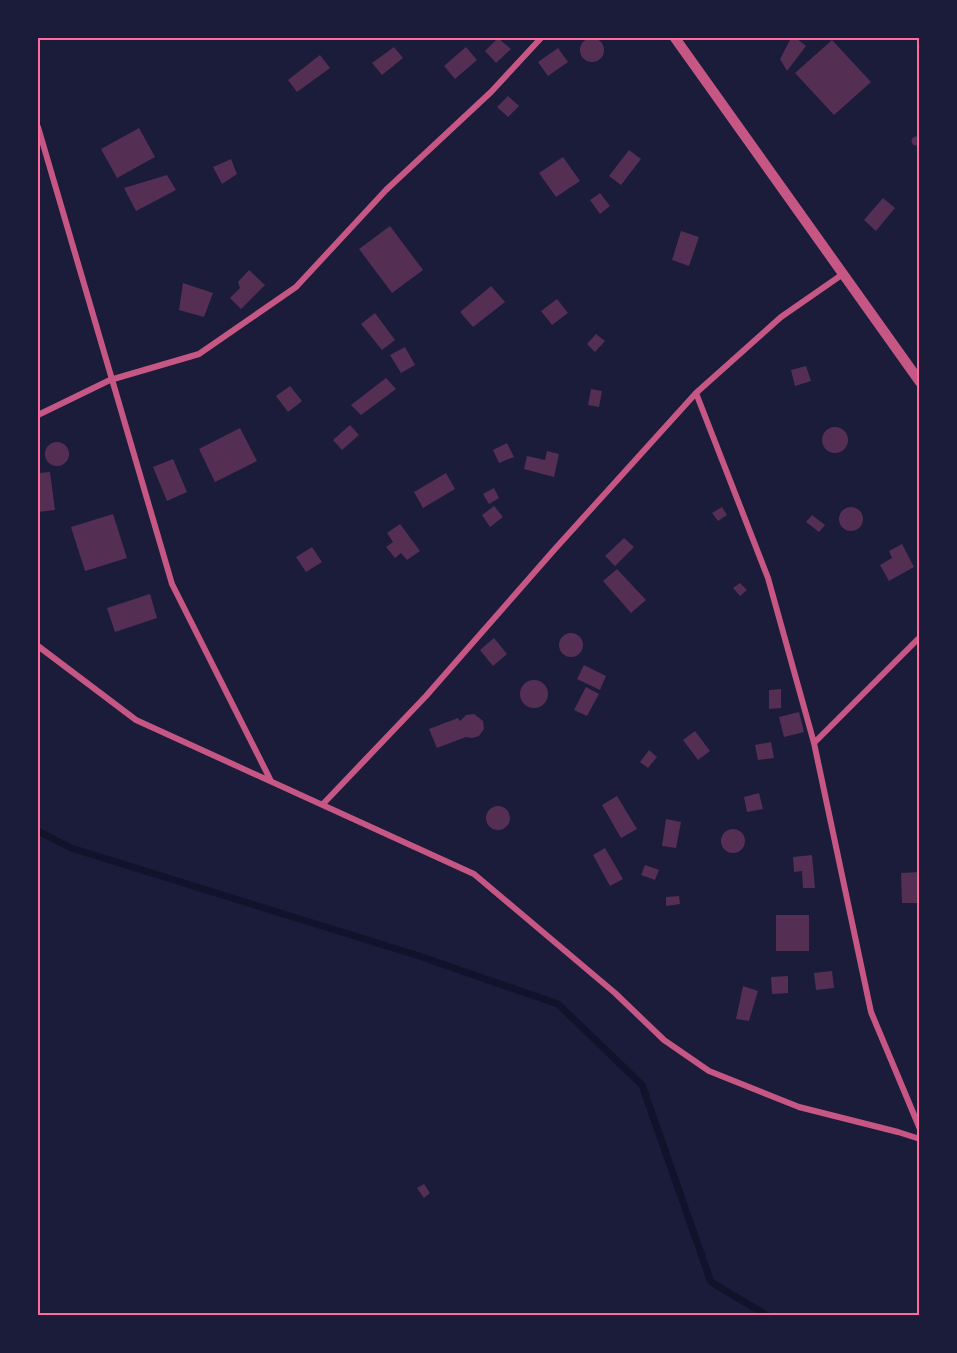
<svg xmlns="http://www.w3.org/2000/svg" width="957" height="1353" viewBox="0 0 957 1353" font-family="'Noto Sans',sans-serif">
	<rect width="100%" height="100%" fill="#1b1b3a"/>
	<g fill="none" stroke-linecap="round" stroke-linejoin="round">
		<path stroke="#12122b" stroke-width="7" d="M 38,831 L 71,848 L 419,956 L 558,1004 L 642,1085 L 711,1282 L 768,1316"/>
	</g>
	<path fill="#542f53" d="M580 50a12 12 0 1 1 24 0a12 12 0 1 1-24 0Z
		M 498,38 L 511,49 L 496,63 L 485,51 Z
		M 791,38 L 796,38 L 806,46 L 787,71 L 780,59 Z
		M 832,40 L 871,82 L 834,115 L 795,73 Z
		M 394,47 L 403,58 L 382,75 L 372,63 Z
		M 466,47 L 477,60 L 455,79 L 444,66 Z
		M 558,48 L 568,62 L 548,76 L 538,62 Z
		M 320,55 L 330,68 L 297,92 L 288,80 Z
		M 508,96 L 519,106 L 508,117 L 497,107 Z
		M 139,128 L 155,157 L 117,178 L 101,149 Z
		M911.5 141a4.5 4.5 0 1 1 9 0a4.5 4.5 0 1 1-9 0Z
		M 629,150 L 641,159 L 621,185 L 609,176 Z
		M 563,157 L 580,181 L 556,197 L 539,173 Z
		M 231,159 L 237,174 L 222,184 L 213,167 Z
		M 167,175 L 176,190 L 136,211 L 124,188 Z
		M 600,193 L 610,206 L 600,214 L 590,200 Z
		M 883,198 L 895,208 L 876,231 L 864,220 Z
		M 390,226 L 423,270 L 392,293 L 359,249 Z
		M 681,231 L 699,237 L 689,266 L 672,260 Z
		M 249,270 L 265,285 L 241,309 L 230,298 L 240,288 L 238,282 Z
		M 183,283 L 213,293 L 204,317 L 179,310 Z
		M 491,286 L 505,302 L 473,327 L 460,312 Z
		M 557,299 L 568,313 L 552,325 L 541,311 Z
		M 375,313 L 395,340 L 382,350 L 361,324 Z
		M 596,334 L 605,341 L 595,352 L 587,344 Z
		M 405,347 L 415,365 L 401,373 L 390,355 Z
		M 806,366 L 811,381 L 795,386 L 791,370 Z
		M 386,378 L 396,389 L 361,415 L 351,405 Z
		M 290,386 L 302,401 L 288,412 L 276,396 Z
		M 591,389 L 602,391 L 599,407 L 588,405 Z
		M 350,425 L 359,435 L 342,450 L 333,440 Z
		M822 440a13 13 0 1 1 26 0a13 13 0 1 1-26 0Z
		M 240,428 L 257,461 L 215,482 L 199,449 Z
		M45 454a12 12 0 1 1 24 0a12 12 0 1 1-24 0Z
		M 507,443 L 514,457 L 499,463 L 493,450 Z
		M 547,451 L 559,454 L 554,477 L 524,469 L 527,456 L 545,460 Z
		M 173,459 L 187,492 L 167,501 L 153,467 Z
		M 50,472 L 55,510 L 38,512 L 38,473 Z
		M 446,473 L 455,489 L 423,508 L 414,492 Z
		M 494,488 L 499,498 L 489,504 L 483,494 Z
		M 494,506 L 503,517 L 490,527 L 482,515 Z
		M839 519a12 12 0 1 1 24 0a12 12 0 1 1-24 0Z
		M 722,507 L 727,515 L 718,521 L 712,513 Z
		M 113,514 L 127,558 L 85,571 L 71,527 Z
		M 812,515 L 825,525 L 819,532 L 806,522 Z
		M 400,524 L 420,551 L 407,560 L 401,553 L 395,558 L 386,547 L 393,542 L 387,533 Z
		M 624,538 L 634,547 L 615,566 L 605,556 Z
		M 902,544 L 914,567 L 889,581 L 880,565 L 892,558 L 889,551 Z
		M 312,547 L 322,562 L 306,572 L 296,557 Z
		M 617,569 L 646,600 L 631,613 L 603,581 Z
		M 740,583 L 747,590 L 740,596 L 733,588 Z
		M 150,594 L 157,618 L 115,632 L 107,608 Z
		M559 645a12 12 0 1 1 24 0a12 12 0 1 1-24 0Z
		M 494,638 L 507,654 L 493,666 L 480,650 Z
		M 584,665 L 606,676 L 600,690 L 577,679 Z
		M520 694a14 14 0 1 1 28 0a14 14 0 1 1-28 0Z
		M 586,687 L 599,694 L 587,716 L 574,710 Z
		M 781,689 L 781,708 L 769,709 L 769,690 Z
		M 799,712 L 804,732 L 784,737 L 779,717 Z
		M 474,714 L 483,721 L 484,729 L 479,736 L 472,738 L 466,737 L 437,748 L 429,729 L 458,718 L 460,721 L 466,715 Z
		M 695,731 L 710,751 L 698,760 L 683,740 Z
		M 771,742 L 774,758 L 758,760 L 755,745 Z
		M 649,750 L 657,757 L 648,768 L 640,762 Z
		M 759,793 L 763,809 L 747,812 L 744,797 Z
		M 617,796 L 637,829 L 621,838 L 602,805 Z
		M486 818a12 12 0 1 1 24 0a12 12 0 1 1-24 0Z
		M 666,819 L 681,822 L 676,848 L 662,846 Z
		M721 841a12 12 0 1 1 24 0a12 12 0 1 1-24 0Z
		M 605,848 L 623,879 L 610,886 L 593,855 Z
		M 812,855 L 815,888 L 803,888 L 802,871 L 794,872 L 793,857 Z
		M 645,865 L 659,870 L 655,880 L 641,875 Z
		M 920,872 L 920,903 L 902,903 L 901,873 Z
		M 679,896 L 680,904 L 666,906 L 666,897 Z
		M 776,915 L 809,915 L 809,951 L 776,951 Z
		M 832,971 L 834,988 L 816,990 L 814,973 Z
		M 788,976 L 788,993 L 772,994 L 771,977 Z
		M 743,986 L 758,991 L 749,1021 L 736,1019 Z
		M 424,1184 L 430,1193 L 424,1198 L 417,1188 Z"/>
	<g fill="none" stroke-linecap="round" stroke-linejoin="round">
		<path stroke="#c65784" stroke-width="6" d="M 38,127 L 172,584 L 271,781
			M 696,393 L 768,578 L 814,743 L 871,1012 L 920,1129
			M 38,415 L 110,380 L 199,354 L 296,287 L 386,190 L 491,92 L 541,38
			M 38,646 L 136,720 L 474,874 L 615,993 L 664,1040 L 709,1071 L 799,1107 L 898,1132 L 920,1139
			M 814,743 L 920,637
			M 323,804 L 426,696 L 554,550 L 696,393 L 781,317 L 843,274"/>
		<path stroke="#c65784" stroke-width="10" d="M 675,38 L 920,382"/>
	</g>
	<rect width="957" height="1353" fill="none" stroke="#1b1b3a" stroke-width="78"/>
	<rect x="39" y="39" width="879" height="1275" fill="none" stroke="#ff6b9d" stroke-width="2"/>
</svg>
